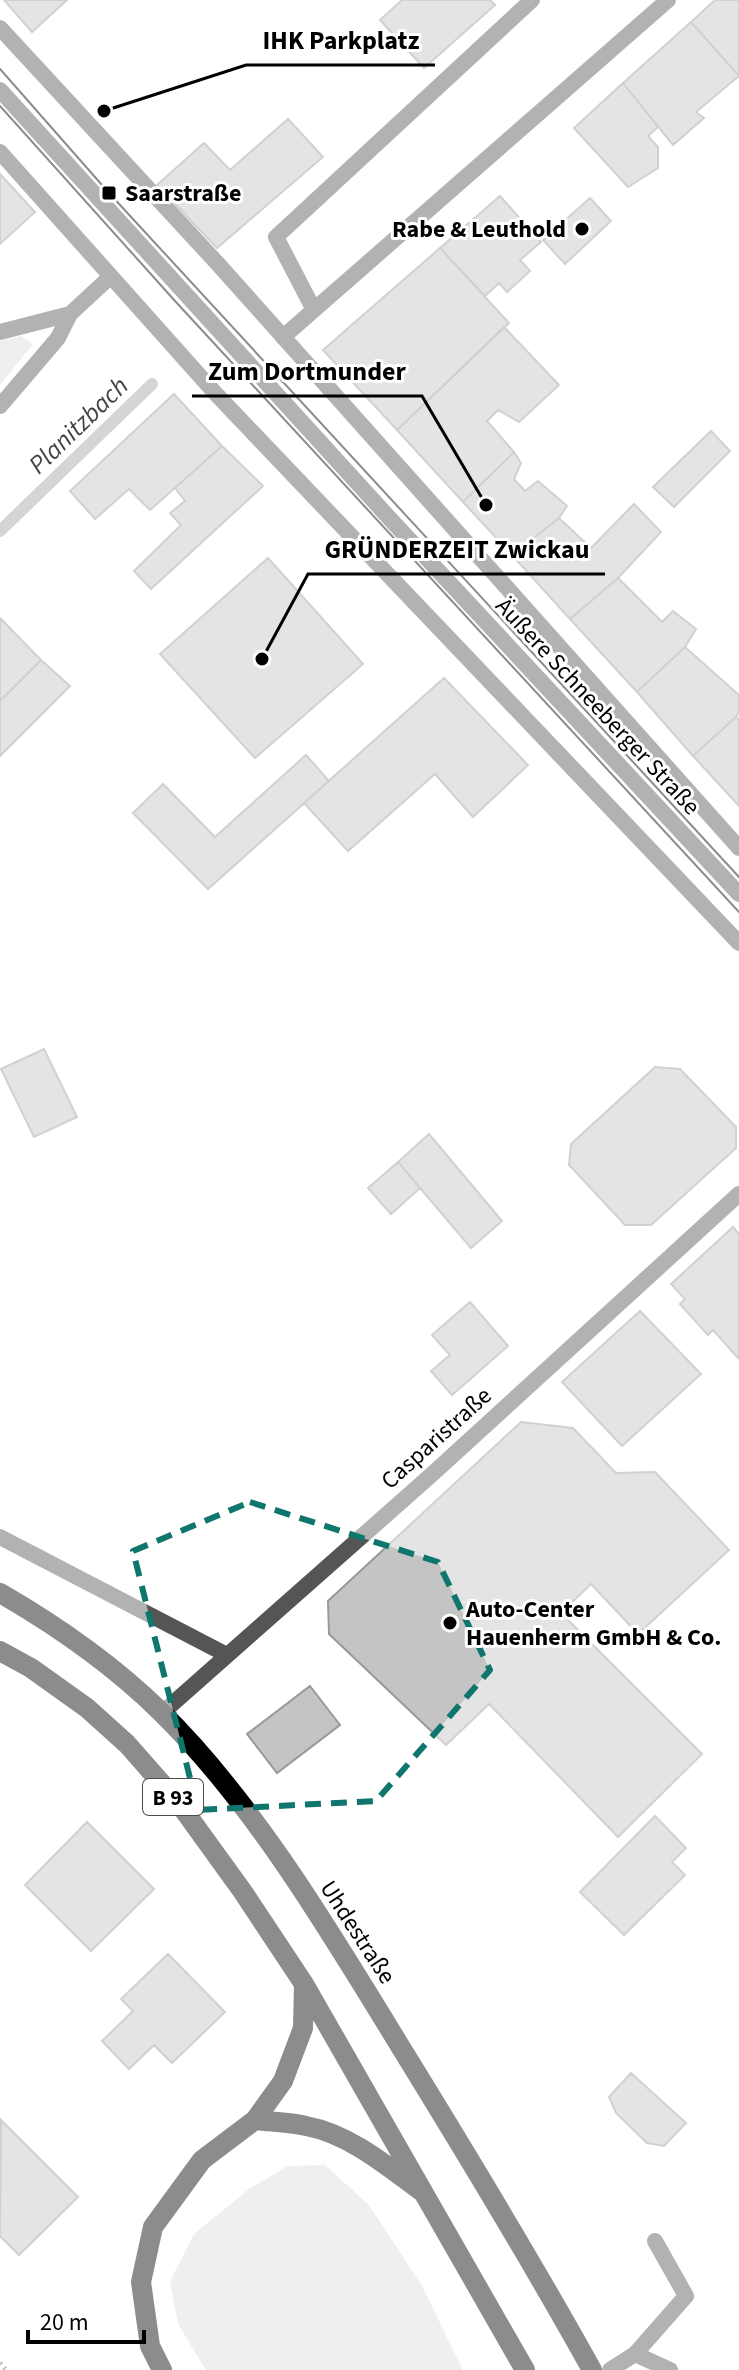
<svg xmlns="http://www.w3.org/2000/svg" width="739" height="2370" viewBox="0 0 739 2370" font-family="'Source Sans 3',sans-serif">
	<rect width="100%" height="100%" fill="#fff"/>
	<path fill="#dcdcdc" d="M 21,336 L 33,344 L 0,385 L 0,341 Z
		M 325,2165 L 369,2205 L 422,2286 L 463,2370 L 206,2370 L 178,2324 L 170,2281 L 194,2234 L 249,2189 L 288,2166 Z"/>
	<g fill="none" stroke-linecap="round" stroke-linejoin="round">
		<path stroke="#a3a3a3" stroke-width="12" d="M 0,531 L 152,384"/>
	</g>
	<path fill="#c4c4c4" stroke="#999" stroke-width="2" d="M 4,0 L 67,0 L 32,32 Z
		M 402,0 L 490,0 L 495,5 L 424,68 L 380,20 Z
		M 715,0 L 739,0 L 739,76 L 691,22 Z
		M 691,22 L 739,76 L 696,112 L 704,118 L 673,145 L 623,83 Z
		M 623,83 L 658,127 L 648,136 L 658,147 L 658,168 L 628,187 L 574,128 Z
		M 288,119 L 323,157 L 217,248 L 157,185 L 204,143 L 230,170 Z
		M 0,174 L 35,212 L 0,244 Z
		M 500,196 L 541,242 L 520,260 L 530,271 L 507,292 L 499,283 L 485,296 L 440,248 Z
		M 590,198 L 611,221 L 565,264 L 543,240 Z
		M 440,248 L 509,323 L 397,430 L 323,350 Z
		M 504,327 L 559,385 L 519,422 L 498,410 L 487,421 L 514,452 L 463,502 L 397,430 Z
		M 174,394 L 222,446 L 150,510 L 129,489 L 95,519 L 70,491 Z
		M 711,431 L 730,451 L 674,507 L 653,487 Z
		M 222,446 L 263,486 L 151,589 L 134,571 L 181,525 L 170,513 L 185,501 L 175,488 Z
		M 514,452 L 521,463 L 514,479 L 525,491 L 538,481 L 567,506 L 559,518 L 512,555 L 463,502 Z
		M 634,504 L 661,532 L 618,578 L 570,619 L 512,555 L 559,518 L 591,548 Z
		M 268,558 L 363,664 L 255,758 L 160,654 Z
		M 618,578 L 662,622 L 673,611 L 696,629 L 685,647 L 637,692 L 570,619 Z
		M 0,618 L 41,660 L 0,701 Z
		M 685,647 L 739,695 L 739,712 L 736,717 L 693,756 L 637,692 Z
		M 41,660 L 70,686 L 0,756 L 0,701 Z
		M 444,678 L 528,765 L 473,817 L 435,774 L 348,851 L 304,803 Z
		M 736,717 L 739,720 L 739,806 L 693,756 Z
		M 306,755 L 329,781 L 208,889 L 133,813 L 163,784 L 215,837 Z
		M 44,1049 L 77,1117 L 34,1137 L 1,1069 Z
		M 655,1067 L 680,1069 L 736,1127 L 736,1148 L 651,1225 L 625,1225 L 569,1165 L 571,1144 Z
		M 429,1134 L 502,1221 L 471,1248 L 398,1162 Z
		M 398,1162 L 420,1188 L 391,1214 L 368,1188 Z
		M 733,1227 L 739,1234 L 739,1359 L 713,1330 L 708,1335 L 680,1304 L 685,1299 L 671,1284 Z
		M 470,1302 L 508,1346 L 452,1395 L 431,1371 L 450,1355 L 432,1335 Z
		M 640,1311 L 701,1374 L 622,1446 L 562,1382 Z
		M 521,1422 L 573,1428 L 616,1473 L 655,1472 L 729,1550 L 638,1634 L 591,1584 L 561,1613 L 702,1754 L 618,1837 L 489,1704 L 446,1745 L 329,1634 L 328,1601 Z
		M 310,1686 L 340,1725 L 277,1773 L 247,1734 Z
		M 655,1816 L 686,1848 L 672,1862 L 685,1875 L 624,1935 L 580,1892 Z
		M 87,1822 L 154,1889 L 91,1951 L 25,1885 Z
		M 168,1954 L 225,2012 L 172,2063 L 154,2045 L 129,2069 L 102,2041 L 133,2011 L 121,1999 Z
		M 631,2073 L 686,2123 L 664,2146 L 647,2143 L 616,2113 L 609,2097 Z
		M 1,2120 L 78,2197 L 19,2255 L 0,2236 Z"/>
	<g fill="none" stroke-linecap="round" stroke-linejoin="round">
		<path stroke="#777" stroke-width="5" stroke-dasharray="2 4" stroke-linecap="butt" d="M 0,2363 L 6,2370"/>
		<path stroke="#555" stroke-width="16" d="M 0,90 L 392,521 L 739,894
			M 0,332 L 70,314 L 110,277
			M 0,406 L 58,338 L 70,314
			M 0,1537 L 227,1655
			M 635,2354 L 670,2370
			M 610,2370 L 635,2354 L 686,2296 L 655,2241"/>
		<path stroke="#555" stroke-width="16" d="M 0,28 L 218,264 L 739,848
			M 0,152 L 216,394 L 739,943"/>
		<path stroke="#555" stroke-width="16" d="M 314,310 L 276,237 L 532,0
			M 283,337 L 668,0
			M 162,1713 L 429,1477 L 739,1194"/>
		<path stroke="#000" stroke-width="20" d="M 0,1593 C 59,1627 112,1664 161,1712 C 254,1803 332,1935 400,2046 C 466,2153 531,2260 592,2370
			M 0,1651 L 31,1668 L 87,1708 L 127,1744 L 178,1802 L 243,1892 L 304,1984 L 525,2370
			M 255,2120 C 272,2122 289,2122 306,2126 C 349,2134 386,2165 421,2191
			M 162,2370 L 150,2346 L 141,2282 L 153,2227 L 202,2160 L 255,2120 L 283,2081 L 303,2028 L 304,1984"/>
		<path stroke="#000" stroke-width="2" d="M 0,69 L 109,193 L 739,877
			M 0,106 L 175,301 L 739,912"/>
	</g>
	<path d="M0 0H739V2370H0ZM 250,1502 L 438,1562 L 490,1670 L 376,1801 L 198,1810 L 133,1551 Z" fill="#fff" fill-opacity=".55" fill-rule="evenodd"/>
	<path fill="none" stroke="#0f766e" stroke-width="6" stroke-dasharray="16 10" stroke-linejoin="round" d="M 250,1502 L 438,1562 L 490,1670 L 376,1801 L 198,1810 L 133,1551 Z"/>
	<g fill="#000" stroke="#fff" stroke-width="3">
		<rect x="101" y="185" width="16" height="16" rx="4"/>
		<circle cx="582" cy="229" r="8"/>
		<circle cx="450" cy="1623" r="8"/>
	</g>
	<g text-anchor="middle" stroke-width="6" stroke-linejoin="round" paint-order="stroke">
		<rect fill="#fff" stroke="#4c4c4c" stroke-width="2" x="143" y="1779" width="60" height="36" rx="6"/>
		<g font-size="22" font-weight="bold" fill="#000">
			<text x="173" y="1805">B 93</text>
		</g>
		<g font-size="24" font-weight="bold" fill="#000" stroke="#fff" text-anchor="start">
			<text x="125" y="201">Saarstraße</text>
			<text x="566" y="237" text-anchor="end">Rabe &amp; Leuthold</text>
			<text x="466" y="1617">Auto-Center<tspan x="466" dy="28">Hauenherm GmbH &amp; Co.</tspan></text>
		</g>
		<g font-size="24" fill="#000" stroke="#fff">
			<text transform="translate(598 706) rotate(47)" y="8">Äußere Schneeberger Straße</text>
			<text transform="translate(436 1438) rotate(-42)" y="8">Casparistraße</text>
			<text transform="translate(358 1932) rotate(57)" y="8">Uhdestraße</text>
		</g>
		<g font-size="26" font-style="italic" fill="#444" stroke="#fff">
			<text transform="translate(78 425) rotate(-44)" y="9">Planitzbach</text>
		</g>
	</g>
	<path fill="none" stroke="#000" stroke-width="3" d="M104 111L246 65H435M486 505L422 396H192M262 659L308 574H605"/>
	<g fill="#000" stroke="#fff" stroke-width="3">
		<circle cx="104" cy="111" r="8"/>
		<circle cx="486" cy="505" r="8"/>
		<circle cx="262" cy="659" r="8"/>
	</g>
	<g font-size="26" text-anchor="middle" font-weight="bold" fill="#000" stroke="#fff" stroke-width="6" stroke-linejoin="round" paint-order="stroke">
		<text x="341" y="49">IHK Parkplatz</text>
		<text x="307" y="380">Zum Dortmunder</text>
		<text x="457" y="558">GRÜNDERZEIT Zwickau</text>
	</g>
	<path d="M28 2330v12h116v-12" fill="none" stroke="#000000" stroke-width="4"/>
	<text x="40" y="2330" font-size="24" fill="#000000" stroke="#ffffff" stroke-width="6" paint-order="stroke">20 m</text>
</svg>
